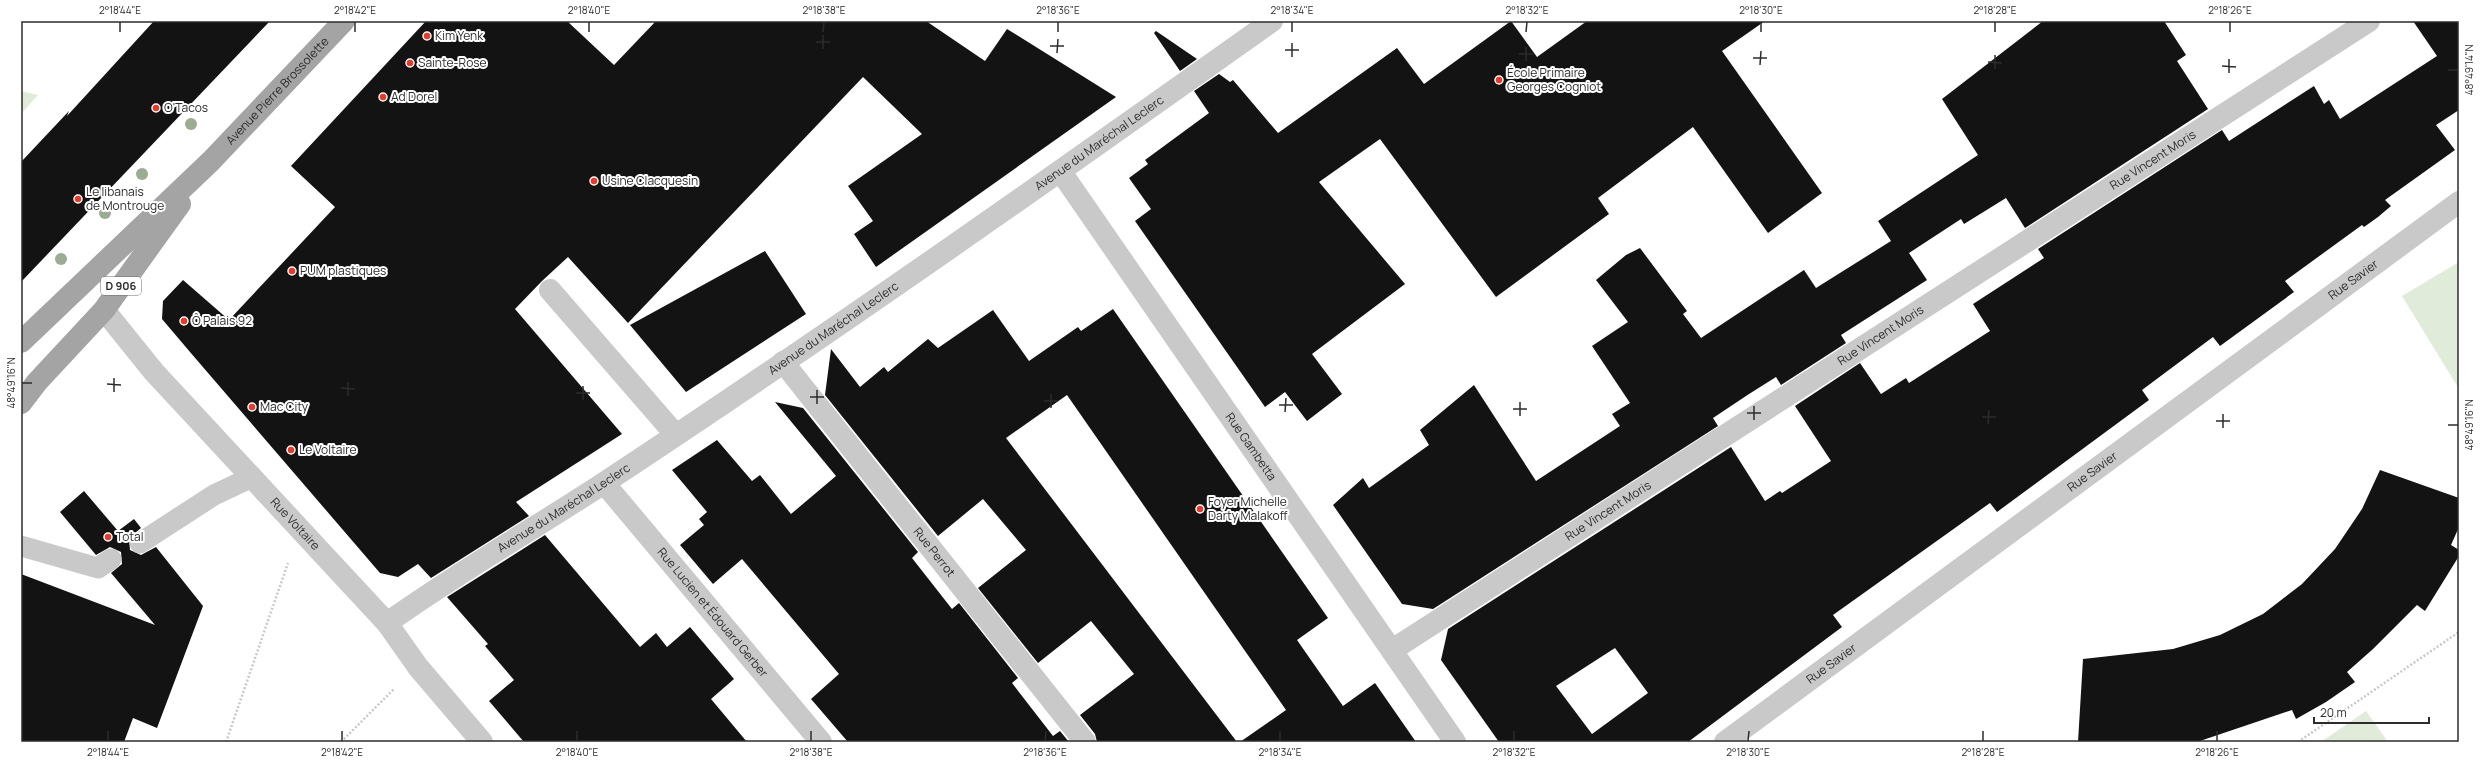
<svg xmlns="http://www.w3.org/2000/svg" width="2480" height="763" viewBox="0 0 2480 763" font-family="Manrope,sans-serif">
	<rect width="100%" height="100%" fill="#fff"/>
	<path fill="#e0ebd9" d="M 21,91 L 38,95 L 21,114 Z
		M 2459,262 L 2459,389 L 2402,296 Z
		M 2366,711 L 2388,742 L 2321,742 Z"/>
	<path fill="#131313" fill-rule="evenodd" d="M 154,21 L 270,21 L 21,282 L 21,162 L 69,111 L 67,116 Z
		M 426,21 L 567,21 L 614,65 L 656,21 L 926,21 L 985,61 L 1007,29 L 1116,97 L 876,267 L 854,234 L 873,221 L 848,186 L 922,134 L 863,77 L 628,323 L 568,257 L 542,281 L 515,309 L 622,434 L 516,502 L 529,516 L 431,578 L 418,564 L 398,577 L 380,573 L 190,352 L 162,319 L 163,301 L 183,280 L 229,320 L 335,207 L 291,166 Z
		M 1511,21 L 1537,57 L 1587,21 L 1765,21 L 1722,51 L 1822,193 L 1768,233 L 1693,127 L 1598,198 L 1609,214 L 1496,297 L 1380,139 L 1319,182 L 1405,284 L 1312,354 L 1342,394 L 1307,421 L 1285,392 L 1265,407 L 1135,221 L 1151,209 L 1129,178 L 1148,164 L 1145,160 L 1209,113 L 1194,91 L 1219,74 L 1230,82 L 1233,80 L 1278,133 L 1397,48 L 1424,84 Z
		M 2043,21 L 2164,21 L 2186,55 L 2177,61 L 2208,109 L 2025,228 L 2006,198 L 1964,224 L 1961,219 L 1909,253 L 1927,280 L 1841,335 L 1846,343 L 1781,385 L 1776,377 L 1749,394 L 1713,418 L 1718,426 L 1433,609 L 1402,604 L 1333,505 L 1363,478 L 1369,488 L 1429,445 L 1420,430 L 1474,385 L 1536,481 L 1620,426 L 1612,414 L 1630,403 L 1592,346 L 1628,322 L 1596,280 L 1626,255 L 1640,248 L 1687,311 L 1683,314 L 1701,338 L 1804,270 L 1816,288 L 1891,241 L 1878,221 L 1978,155 L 1942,99 Z
		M 2413,21 L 2459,21 L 2459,110 L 2436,125 L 2455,150 L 2385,200 L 2391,206 L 2378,217 L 2364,227 L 2362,225 L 2285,281 L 2294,292 L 2220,346 L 2213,337 L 2142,390 L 2149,400 L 1997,512 L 1990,503 L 1833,615 L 1842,627 L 1688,742 L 1499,742 L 1441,660 L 1448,629 L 1731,447 L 1765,501 L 1780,491 L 1782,493 L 1831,461 L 1795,406 L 1860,363 L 1881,394 L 1906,378 L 1909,383 L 1990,331 L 1973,304 L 2044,258 L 2038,249 L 2222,130 L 2229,141 L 2314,86 L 2324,104 L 2329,100 L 2340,119 L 2437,56 ZM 1615,648 L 1648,693 L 1592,734 L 1556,686 Z
		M 1156,31 L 1197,59 L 1180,71 L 1154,33 Z
		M 765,251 L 806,314 L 686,392 L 630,325 Z
		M 1113,309 L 1328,618 L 1297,640 L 1343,706 L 1375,683 L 1416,742 L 1240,742 L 1286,710 L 1067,395 L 1006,438 L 1237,742 L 1097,742 L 1095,734 L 1080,715 L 1134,674 L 1091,621 L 1038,663 L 978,588 L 1026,550 L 983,499 L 938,536 L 825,395 L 831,349 L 860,387 L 884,367 L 888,372 L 928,339 L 938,348 L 993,310 L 1029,361 L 1078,327 L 1081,331 Z
		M 775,402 L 803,408 L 918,552 L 912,558 L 952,609 L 959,603 L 1018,678 L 1012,683 L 1053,736 L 1060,731 L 1069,742 L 848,742 L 811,699 L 839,674 L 742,559 L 713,584 L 680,545 L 704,525 L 699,519 L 707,512 L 672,470 L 717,440 L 752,481 L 760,475 L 791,514 L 836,476 Z
		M 2380,470 L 2459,498 L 2459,527 L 2451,545 L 2459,550 L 2459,556 L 2425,611 L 2417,605 L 2373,649 L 2347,672 L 2355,682 L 2326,702 L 2296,719 L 2292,710 L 2197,742 L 2078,742 L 2083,659 L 2173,649 L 2220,635 L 2263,614 L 2302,584 L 2335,549 L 2362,509 Z
		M 84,491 L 118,531 L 134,519 L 141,528 L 129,538 L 130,550 L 141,555 L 156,547 L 203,606 L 157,728 L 133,718 L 124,742 L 21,742 L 21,574 L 155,625 L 111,573 L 122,564 L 121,552 L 110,547 L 96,555 L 60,512 Z
		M 545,535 L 640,647 L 656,633 L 667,647 L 690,627 L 734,679 L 711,699 L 747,742 L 524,742 L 489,701 L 514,680 L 485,646 L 488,644 L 447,597 Z"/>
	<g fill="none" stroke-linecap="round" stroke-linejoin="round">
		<path stroke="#c9c9c9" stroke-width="2.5" stroke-dasharray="2 2" stroke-linecap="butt" d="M 226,742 L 288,563
			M 341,742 L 394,689
			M 2298,742 L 2459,632"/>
		<path stroke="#c9c9c9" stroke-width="21" d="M 140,543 L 214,495 L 252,477
			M 21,546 L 98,568 L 111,559"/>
		<g stroke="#c9c9c9" stroke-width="22">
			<path id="s1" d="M 1061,172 L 1455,742"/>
			<path d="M 550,290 L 675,434"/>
			<path id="s2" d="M 104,310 L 154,372 L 387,623 L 418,667 L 482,742"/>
			<path id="s3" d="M 783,362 L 1085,742"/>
			<path id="s4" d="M 604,483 L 821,742"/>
			<path id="s5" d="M 387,623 C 457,573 532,530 604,483 C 830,334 1051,178 1272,21"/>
			<path id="s6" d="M 1392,650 L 2369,21"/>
			<path id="s7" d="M 1725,742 L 2459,202"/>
		</g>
		<g stroke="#a4a4a4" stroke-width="22">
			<path id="s8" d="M 21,342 L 211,161 L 344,21"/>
			<path d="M 21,403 L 37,382 L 104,310 L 180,204"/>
		</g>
	</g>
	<g fill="#9aac92">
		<circle cx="191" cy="124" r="6"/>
		<circle cx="142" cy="174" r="6"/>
		<circle cx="105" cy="213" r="6"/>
		<circle cx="61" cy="259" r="6"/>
	</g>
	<path fill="none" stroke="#2c2c2c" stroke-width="1.5" d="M 120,32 L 120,22M 355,32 L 355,22M 589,32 L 589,22M 823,32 L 824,22M 1058,32 L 1058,22M 1292,32 L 1292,22M 1526,32 L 1527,22M 1761,32 L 1761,22M 1995,32 L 1995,22M 2230,32 L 2230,22M 816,42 L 830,42M 1050,46 L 1064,46M 823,49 L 823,35M 1285,50 L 1299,50M 1057,53 L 1058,39M 1519,54 L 1533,54M 1292,57 L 1292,43M 1753,58 L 1767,58M 1526,61 L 1526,47M 1988,62 L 2002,63M 1760,65 L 1761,51M 2222,66 L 2236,67M 1995,69 L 1995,55M 2448,70 L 2458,70M 2229,73 L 2229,59M 22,383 L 32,383M 107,384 L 121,385M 341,388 L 355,389M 114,392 L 114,378M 576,393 L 590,393M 348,396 L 348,382M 810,397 L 824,397M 583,400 L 583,386M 1044,401 L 1058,401M 817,404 L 817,390M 1279,405 L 1293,405M 1051,408 L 1051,394M 1513,409 L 1527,409M 1285,412 L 1286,398M 1747,413 L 1761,413M 1520,416 L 1520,402M 1982,417 L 1996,417M 1754,420 L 1754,406M 2216,421 L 2230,421M 1988,424 L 1989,410M 2448,425 L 2458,425M 2223,428 L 2223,414M 108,741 L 108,731M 342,741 L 342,731M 577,741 L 577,731M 811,741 L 811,731M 1045,741 L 1046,731M 1280,741 L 1280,731M 1514,741 L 1514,731M 1748,741 L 1749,731M 1983,741 L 1983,731M 2217,741 L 2217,731"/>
	<g fill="#eb3827" stroke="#fff" stroke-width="1.5">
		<circle cx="427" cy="36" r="4"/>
		<circle cx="410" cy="63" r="4"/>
		<circle cx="1499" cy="80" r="4"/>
		<circle cx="383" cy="97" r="4"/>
		<circle cx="156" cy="108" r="4"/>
		<circle cx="594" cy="181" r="4"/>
		<circle cx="78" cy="199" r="4"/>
		<circle cx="292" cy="271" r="4"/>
		<circle cx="184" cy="321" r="4"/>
		<circle cx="252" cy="407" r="4"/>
		<circle cx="291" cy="450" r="4"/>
		<circle cx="1200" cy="509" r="4"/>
		<circle cx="108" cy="537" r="4"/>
	</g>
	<g text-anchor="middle" stroke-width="4" stroke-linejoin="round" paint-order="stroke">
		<rect fill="#fff" stroke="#6b6b6b" stroke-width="1" x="101" y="277" width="40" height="18" rx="3"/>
		<g font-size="11" font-weight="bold" fill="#2c2c2c">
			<text x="121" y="290">D 906</text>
		</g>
		<g font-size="12" fill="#2c2c2c" stroke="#fff" text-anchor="start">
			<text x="435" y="40">Kim Yenk</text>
			<text x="418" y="67">Sainte-Rose</text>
			<text x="1507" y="77">École Primaire<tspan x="1507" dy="14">Georges Cogniot</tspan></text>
			<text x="391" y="101">Ad Dorel</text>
			<text x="164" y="112">O'Tacos</text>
			<text x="602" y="185">Usine Clacquesin</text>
			<text x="86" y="196">Le libanais<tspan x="86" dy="14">de Montrouge</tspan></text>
			<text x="300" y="275">PUM plastiques</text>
			<text x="192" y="325">Ô Palais 92</text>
			<text x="260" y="411">Mac City</text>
			<text x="299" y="454">Le Voltaire</text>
			<text x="1208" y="506">Foyer Michelle<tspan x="1208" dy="14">Darty Malakoff</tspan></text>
			<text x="116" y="541">Total</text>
		</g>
		<g font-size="12" fill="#2c2c2c" stroke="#fff">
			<text dy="4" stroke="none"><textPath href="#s8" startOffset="359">Avenue Pierre Brossolette</textPath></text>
			<text dy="4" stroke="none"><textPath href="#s5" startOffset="859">Avenue du Maréchal Leclerc</textPath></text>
			<text dy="4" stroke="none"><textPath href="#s6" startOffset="905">Rue Vincent Moris</textPath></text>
			<text dy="4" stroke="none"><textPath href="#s7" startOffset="780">Rue Savier</textPath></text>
			<text dy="4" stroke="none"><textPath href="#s5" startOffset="535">Avenue du Maréchal Leclerc</textPath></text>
			<text dy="4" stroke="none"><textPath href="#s6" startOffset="581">Rue Vincent Moris</textPath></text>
			<text dy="4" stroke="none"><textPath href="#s1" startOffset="334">Rue Gambetta</textPath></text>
			<text dy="4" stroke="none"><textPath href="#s7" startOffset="456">Rue Savier</textPath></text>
			<text dy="4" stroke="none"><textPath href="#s5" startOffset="211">Avenue du Maréchal Leclerc</textPath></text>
			<text dy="4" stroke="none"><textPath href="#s6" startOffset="257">Rue Vincent Moris</textPath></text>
			<text dy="4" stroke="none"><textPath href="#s2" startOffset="287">Rue Voltaire</textPath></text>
			<text dy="4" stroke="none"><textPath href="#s3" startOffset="243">Rue Perrot</textPath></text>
			<text dy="4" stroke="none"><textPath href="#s4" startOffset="169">Rue Lucien et Édouard Gerber</textPath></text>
			<text dy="4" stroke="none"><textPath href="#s7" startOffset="132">Rue Savier</textPath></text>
		</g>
	</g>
	<rect width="2480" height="763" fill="none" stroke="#ffffff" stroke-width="44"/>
	<path d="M2314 717v6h115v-6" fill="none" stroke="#2c2c2c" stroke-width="2"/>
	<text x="2320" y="717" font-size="12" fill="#2c2c2c" stroke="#ffffff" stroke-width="3" paint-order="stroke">20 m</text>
	<rect x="22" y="22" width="2436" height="719" fill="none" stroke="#2c2c2c" stroke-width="1.5"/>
	<g font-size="10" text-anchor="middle" fill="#2c2c2c">
		<text x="120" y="14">2°18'44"E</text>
		<text x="355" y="14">2°18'42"E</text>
		<text x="589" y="14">2°18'40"E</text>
		<text x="824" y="14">2°18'38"E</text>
		<text x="1058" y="14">2°18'36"E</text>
		<text x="1292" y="14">2°18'34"E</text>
		<text x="1527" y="14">2°18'32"E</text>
		<text x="1761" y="14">2°18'30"E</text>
		<text x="1995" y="14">2°18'28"E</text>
		<text x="2230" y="14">2°18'26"E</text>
		<text transform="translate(2469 70) rotate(-90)" y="4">48°49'14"N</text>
		<text transform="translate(11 383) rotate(-90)" y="4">48°49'16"N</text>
		<text transform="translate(2469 425) rotate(-90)" y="4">48°49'16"N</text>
		<text x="108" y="756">2°18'44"E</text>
		<text x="342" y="756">2°18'42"E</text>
		<text x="577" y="756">2°18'40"E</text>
		<text x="811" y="756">2°18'38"E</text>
		<text x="1045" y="756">2°18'36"E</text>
		<text x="1280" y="756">2°18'34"E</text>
		<text x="1514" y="756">2°18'32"E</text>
		<text x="1748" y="756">2°18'30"E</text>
		<text x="1983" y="756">2°18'28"E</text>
		<text x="2217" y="756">2°18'26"E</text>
	</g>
</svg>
